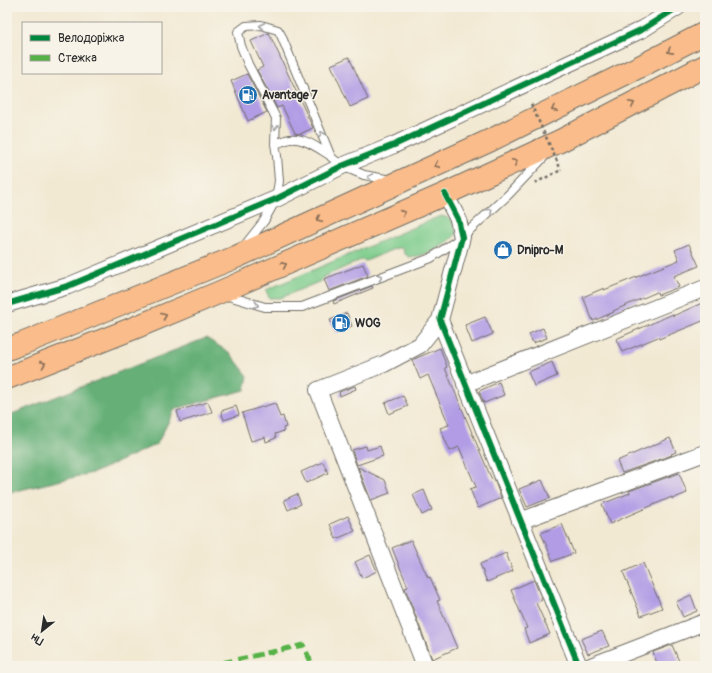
<svg xmlns="http://www.w3.org/2000/svg" width="712" height="673" viewBox="0 0 712 673" font-family="Pangolin,sans-serif">
	<rect width="100%" height="100%" fill="#f7f3e8"/>
	<filter id="ink" filterUnits="userSpaceOnUse"><feTurbulence type="fractalNoise" baseFrequency=".025" numOctaves="2"/><feDisplacementMap in="SourceGraphic" scale="8" xChannelSelector="R" yChannelSelector="G"/><feConvolveMatrix kernelMatrix="1 2 1 2 8 2 1 2 1" color-interpolation-filters="sRGB"/></filter>
	<filter id="wash" filterUnits="userSpaceOnUse"><feTurbulence type="fractalNoise" baseFrequency=".012" numOctaves="4" result="noise"/><feDisplacementMap in="SourceGraphic" scale="16" xChannelSelector="R" yChannelSelector="G"/><feGaussianBlur stdDeviation="0.9" result="paint"/><feColorMatrix in="noise" values="0 0 0 0 0 0 0 0 0 0 0 0 0 0 0 0 0 1.4 0 .05"/><feComposite in="paint" operator="in"/></filter>
	<g filter="url(#wash)">
		<rect width="100%" height="100%" fill="#f2e9d3"/>
		<path fill="#7dcc8c" stroke="#547c5c" d="M 442,216 L 451,219 L 457,233 C 451,241 436,251 425,254 C 420,256 415,256 409,257 L 404,253 L 403,248 L 396,248 L 366,261 L 361,260 L 323,277 L 321,281 L 280,298 L 269,298 L 266,290 L 433,219 Z"/>
		<path fill="#66b078" stroke="#486e52" d="M 206,338 L 230,353 L 248,376 L 245,390 L 175,409 L 157,444 L 96,472 L 7,493 L 7,416 Z"/>
		<g id="blocks">
			<path fill="#b19ce5" d="M 269,33 L 313,128 L 300,134 L 295,133 L 282,106 L 277,108 L 257,70 L 263,67 L 251,41 Z
				M 349,57 L 368,99 L 350,107 L 331,65 Z
				M 247,74 L 267,112 L 248,121 L 231,81 Z
				M 689,244 L 699,266 L 674,276 L 679,287 L 658,295 L 657,292 L 613,311 L 614,312 L 593,321 L 583,297 L 604,288 L 604,290 L 679,260 L 675,250 Z
				M 363,264 L 368,276 L 329,291 L 324,279 Z
				M 372,286 L 373,288 L 334,304 L 333,301 Z
				M 702,303 L 705,310 L 705,320 L 659,339 L 658,337 L 622,352 L 616,339 L 673,314 L 673,316 Z
				M 347,313 L 352,326 L 336,333 L 330,320 Z
				M 485,317 L 493,334 L 472,343 L 465,325 Z
				M 543,328 L 547,338 L 533,343 L 529,334 Z
				M 440,348 L 447,367 L 445,368 L 475,440 L 492,480 L 494,479 L 501,498 L 478,508 L 470,489 L 476,487 L 459,447 L 450,451 L 440,428 L 449,425 L 428,375 L 420,379 L 412,360 Z
				M 552,362 L 557,376 L 534,386 L 528,372 Z
				M 499,382 L 504,395 L 484,403 L 479,391 Z
				M 355,386 L 356,389 L 340,396 L 339,392 Z
				M 403,396 L 408,406 L 389,414 L 385,403 Z
				M 208,402 L 212,412 L 180,422 L 177,411 Z
				M 275,403 L 280,417 L 283,416 L 286,427 L 283,428 L 284,431 L 275,434 L 276,438 L 266,442 L 265,437 L 251,441 L 242,413 Z
				M 236,406 L 239,415 L 224,420 L 221,411 Z
				M 670,438 L 676,452 L 671,454 L 672,455 L 622,473 L 617,461 Z
				M 366,446 L 367,450 L 380,446 L 383,456 L 357,465 L 352,450 Z
				M 323,462 L 328,473 L 306,483 L 301,472 Z
				M 358,467 L 385,480 L 390,493 L 371,500 Z
				M 679,473 L 687,493 L 672,499 L 672,497 L 632,514 L 610,524 L 602,504 L 630,493 L 629,491 Z
				M 542,480 L 550,498 L 527,507 L 519,489 Z
				M 424,490 L 432,510 L 422,515 L 413,495 Z
				M 297,494 L 301,504 L 288,510 L 284,500 Z
				M 348,516 L 355,531 L 336,539 L 330,524 Z
				M 562,524 L 574,553 L 553,561 L 541,533 Z
				M 411,540 L 428,578 L 430,577 L 440,600 L 437,601 L 457,648 L 432,659 L 405,588 L 408,587 L 392,548 Z
				M 506,553 L 513,571 L 487,582 L 480,564 Z
				M 370,555 L 377,571 L 362,578 L 355,562 Z
				M 643,563 L 662,608 L 641,616 L 623,572 Z
				M 534,580 L 542,600 L 536,603 L 550,634 L 529,643 L 524,629 L 527,628 L 511,590 Z
				M 691,595 L 697,611 L 683,617 L 676,602 Z
				M 602,631 L 609,646 L 588,654 L 581,639 Z
				M 672,645 L 679,661 L 666,666 L 658,666 L 653,652 Z"/>
		</g>
	</g>
	<g filter="url(#ink)">
		<use href="#blocks" fill-opacity="0" stroke="#716e66" stroke-width="1"/>
		<g fill="none" stroke-linecap="round" stroke-linejoin="round">
			<g stroke="#716e66" stroke-width="10">
				<path id="service" d="M 275,144 C 279,143 285,140 290,139 C 304,137 319,149 331,156
					M 245,245 L 264,221 L 276,199 L 279,181 L 277,156 L 275,144 L 276,118 L 248,64 L 241,46 L 238,32 L 246,26 L 261,25 L 278,30 L 281,35 L 331,157 L 342,166 L 364,175 L 391,180
					M 225,295 L 265,307 L 302,307 L 431,258 L 462,237 L 508,195 L 545,156"/>
			</g>
			<g stroke="#716e66" stroke-width="18">
				<path id="minor" d="M 445,194 L 458,219 L 462,237 L 440,320 L 579,666
					M 7,304 L 68,286 L 276,199 L 342,166 L 394,145 L 643,29 L 678,7
					M 465,384 L 705,288
					M 520,521 L 705,453
					M 425,666 L 318,390 L 384,364 L 420,345 L 440,320
					M 591,666 L 705,622"/>
			</g>
			<g stroke="#716e66" stroke-width="24">
				<path id="trunk" d="M 7,349 L 24,343 L 236,257 L 491,140 L 645,64 L 705,33
					M 7,378 L 134,328 L 218,293 L 445,194 L 560,141 L 705,66"/>
			</g>
			<path stroke="#716e66" stroke-width="2.5" stroke-dasharray="3 3" stroke-linecap="butt" d="M 535,183 L 561,170"/>
			<use href="#service" stroke="#fff" stroke-width="8"/>
			<use href="#minor" stroke="#fff" stroke-width="16"/>
			<use href="#trunk" stroke="#f9bc8a" stroke-width="22"/>
			<path stroke="#716e66" stroke-width="2.5" stroke-dasharray="3 3" stroke-linecap="butt" d="M 531,104 L 561,170"/>
			<path stroke="#56b246" stroke-width="5" stroke-dasharray="10 5" stroke-linecap="butt" d="M 208,666 L 303,645 L 313,666"/>
			<g stroke="#f7f3e8" stroke-width="8">
				<path id="cycleway" d="M 445,194 L 458,219 L 462,237 L 440,320 L 579,666
					M 7,304 L 68,286 L 276,199 L 342,166 L 394,145 L 643,29 L 678,7"/>
			</g>
			<use href="#cycleway" stroke="#00873e" stroke-width="6"/>
		</g>
		<defs><path id="oneway-chevron" d="M-2-3.5L2.5 0L-2 3.5" fill="none" stroke-width="1.6" stroke-linecap="round" stroke-linejoin="round"/></defs>
		<g stroke="#a0a0a0">
			<use href="#oneway-chevron" transform="translate(262 26) rotate(-172)"/>
			<use href="#oneway-chevron" transform="translate(275 127) rotate(92)"/>
			<use href="#oneway-chevron" transform="translate(322 134) rotate(-112)"/>
			<use href="#oneway-chevron" transform="translate(370 177) rotate(-169)"/>
			<use href="#oneway-chevron" transform="translate(490 211) rotate(-43)"/>
			<use href="#oneway-chevron" transform="translate(380 277) rotate(-21)"/>
			<use href="#oneway-chevron" transform="translate(256 305) rotate(17)"/>
		</g>
		<g stroke="#886c56">
			<use href="#oneway-chevron" transform="translate(670 51) rotate(152)"/>
			<use href="#oneway-chevron" transform="translate(632 104) rotate(-27)"/>
			<use href="#oneway-chevron" transform="translate(554 109) rotate(154)"/>
			<use href="#oneway-chevron" transform="translate(515 162) rotate(-25)"/>
			<use href="#oneway-chevron" transform="translate(437 165) rotate(156)"/>
			<use href="#oneway-chevron" transform="translate(403 213) rotate(-24)"/>
			<use href="#oneway-chevron" transform="translate(319 219) rotate(155)"/>
			<use href="#oneway-chevron" transform="translate(284 265) rotate(-24)"/>
			<use href="#oneway-chevron" transform="translate(164 316) rotate(-22)"/>
			<use href="#oneway-chevron" transform="translate(43 364) rotate(-21)"/>
		</g>
	</g>
	<defs>
		<g id="fuel-disc" transform="scale(1)"><circle r="9.5" fill="#1f6fb2" stroke="#f7f3e8"/><path d="M-5.5-6h7V0h2V4h1.3V-2.5L3-4.5l.8-.8L6-3V5H2.5V1h-1V6h-7ZM-4.2-4.7v3.2H.2V-4.7Z" fill="#fff"/></g>
		<g id="shop-disc" transform="scale(1)"><circle r="9.5" fill="#1f6fb2" stroke="#f7f3e8"/><path d="M-5-2.5h2.3a2.7 3.5 0 0 1 5.4 0H5L5.5 6h-11ZM-1.5-2.5h3a1.5 2.3 0 0 0-3 0Z" fill="#fff"/></g>
	</defs>
	<g fill-rule="evenodd">
		<use href="#fuel-disc" x="248" y="95"/>
		<use href="#shop-disc" x="503" y="250"/>
		<use href="#fuel-disc" x="341" y="323"/>
	</g>
	<g text-anchor="middle" stroke-width="3" stroke-linejoin="round" paint-order="stroke">
		<g font-size="12" font-weight="bold" fill="#2b2b2b" stroke="#f7f3e8" text-anchor="start">
			<text x="262" y="99">Avantage 7</text>
			<text x="517" y="254">Dnipro-M</text>
			<text x="355" y="327">WOG</text>
		</g>
	</g>
	<rect width="712" height="673" fill="none" stroke="#f7f3e8" stroke-width="24"/>
	<rect x="22" y="22" width="140" height="52" fill="#f7f3e8" stroke="#a5a39c"/>
	<rect x="30" y="35" width="20" height="6" fill="#00873e" stroke="#a5a39c"/>
	<text x="58" y="42" font-size="12" fill="#2b2b2b">Велодоріжка</text>
	<rect x="30" y="55" width="20" height="6" fill="#56b246" stroke="#a5a39c"/>
	<text x="58" y="62" font-size="12" fill="#2b2b2b">Стежка</text>
	<g transform="translate(42 631) rotate(210)" stroke="#f7f3e8" stroke-width="3" paint-order="stroke">
	<path d="M0-3L7 15L0 10L-7 15Z" fill="#2b2b2b"/>
	<text y="-6" font-size="11" font-weight="bold" text-anchor="middle" fill="#2b2b2b">Пн</text>
	</g>
</svg>
